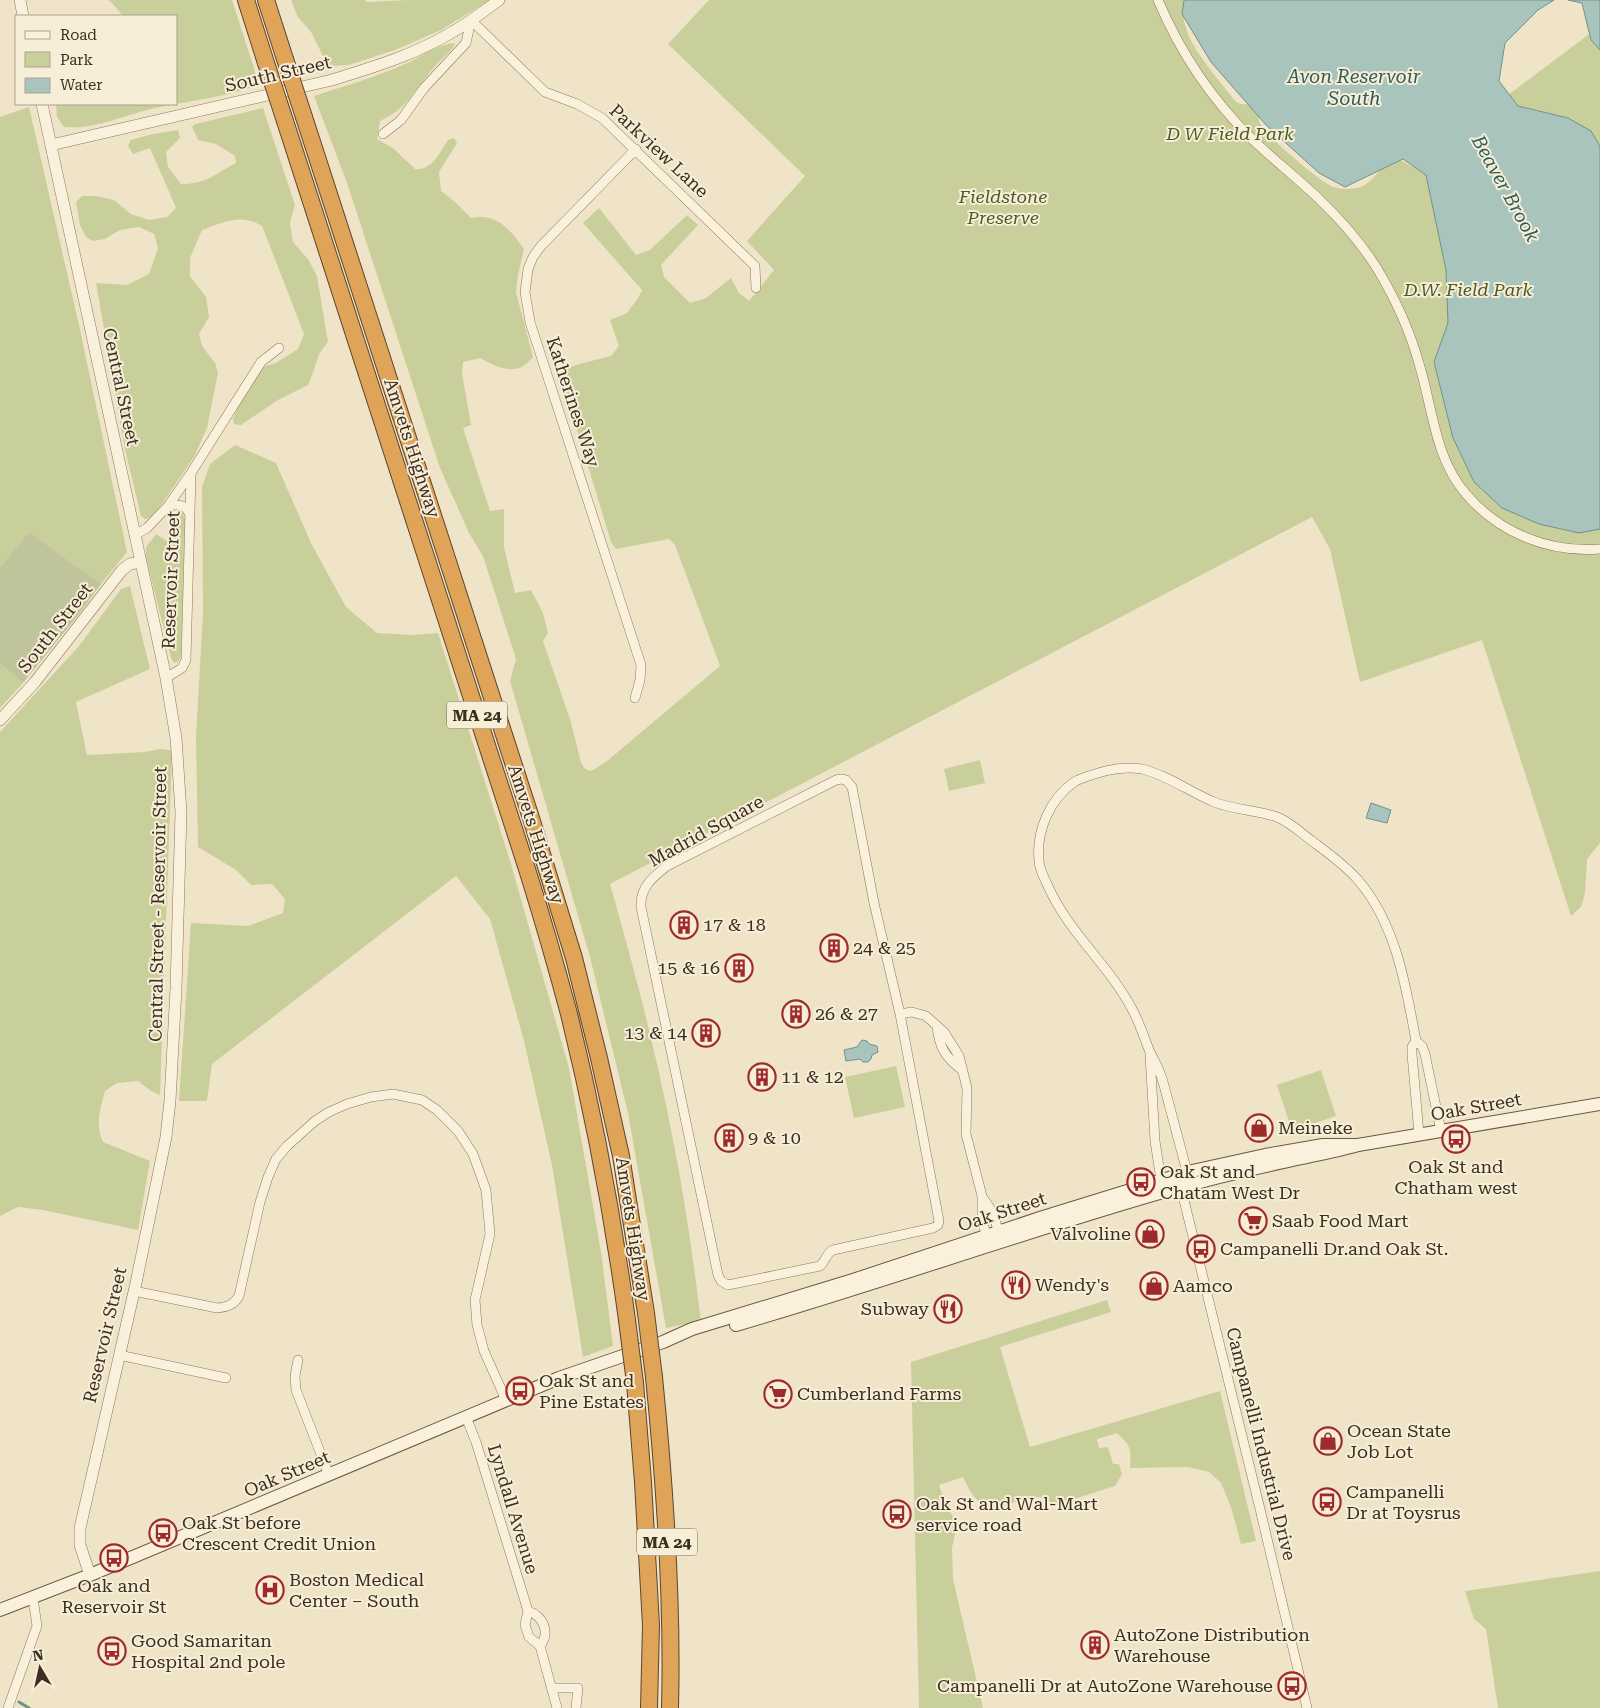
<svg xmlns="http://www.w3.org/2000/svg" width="1600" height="1708" viewBox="0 0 1600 1708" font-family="'Roboto Serif',serif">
	<rect width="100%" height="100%" fill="#f0e4c8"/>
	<path fill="#c9cf9b" d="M 108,0 L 232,0 L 254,68 L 257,85 C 224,98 185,101 151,109 C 123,116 93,130 64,127 L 57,117 L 56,104 L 176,104 L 176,16 L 123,16 L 113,4 Z
		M 291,0 L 365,0 L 367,2 L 407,0 L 490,0 L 441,30 L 395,50 L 349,65 L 328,66 L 311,32 L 298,17 Z
		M 709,0 L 1183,0 C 1183,11 1183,21 1187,31 C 1193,51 1222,84 1236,102 L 1241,104 L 1253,105 C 1263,115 1256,116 1261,125 C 1270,139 1318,180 1333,187 C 1337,188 1344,189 1348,189 C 1353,188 1359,188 1363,186 C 1383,176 1384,147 1412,167 L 1600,26 L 1600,843 L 1587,859 L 1585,893 L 1581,907 L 1571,916 L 1482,640 L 1360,682 L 1330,549 L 1312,517 L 610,884 C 633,965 655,1047 671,1130 C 684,1193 693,1257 701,1321 L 666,1328 L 628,1113 L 590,957 L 510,681 L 516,659 L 483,556 L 469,533 L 440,468 L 347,183 L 314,96 C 345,86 376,77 405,64 C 421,57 437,44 455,43 L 453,48 L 434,67 L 405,104 L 393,114 L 380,121 L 377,139 L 394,149 L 415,169 C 432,171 440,152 448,140 L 454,138 L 457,143 L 439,172 L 441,191 L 454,201 L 471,218 C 498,213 509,229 524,249 L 518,275 L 516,292 L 533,357 C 530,360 527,364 523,366 C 510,374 492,365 480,358 L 463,362 L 462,373 L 471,425 L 463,428 L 490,511 L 504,509 L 504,547 L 515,593 L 531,590 L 543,613 L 548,633 L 543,641 L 570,719 L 581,762 L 584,768 L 590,771 L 595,769 L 607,761 L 720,666 L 675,545 L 669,539 L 616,549 L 611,542 L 562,380 L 565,369 L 579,364 L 611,356 L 619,346 L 610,320 L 627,313 L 638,298 L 642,290 L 583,223 L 599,208 L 636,255 L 650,250 L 687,215 L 698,225 L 661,265 L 664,277 L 690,303 L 706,298 L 731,278 L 739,293 L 749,301 L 774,270 L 747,241 L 805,176 L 668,44 Z
		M 29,107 L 79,325 L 127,552 L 101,584 L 29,532 L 0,567 L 0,117 Z
		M 263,108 L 295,205 L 290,223 L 293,242 L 308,259 L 317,276 L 328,342 L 319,354 L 313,373 L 308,385 L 278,400 L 241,425 L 234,424 L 233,419 L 240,402 L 262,367 L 276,363 L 298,349 L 304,334 L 262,226 C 241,213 224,222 202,230 L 190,258 L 190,276 L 206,297 L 209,317 L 199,334 L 202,346 L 215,363 L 218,373 L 207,428 L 194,457 L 162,504 L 151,518 L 145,519 L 141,516 L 125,449 L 96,283 L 127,285 L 149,274 L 158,248 L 154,234 L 139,227 L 120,230 L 105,239 L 93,241 L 86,237 L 80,225 L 76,202 L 82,196 L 97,196 L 114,200 L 131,214 L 149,220 L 167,217 L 176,208 L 150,148 L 133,154 L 128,146 L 131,140 L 153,134 L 178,130 L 180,138 L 166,152 L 168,167 L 181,184 C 207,184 215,174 236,163 L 235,156 L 216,144 L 198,140 L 192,127 L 195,124 Z
		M 235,445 L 276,463 L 311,543 L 346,607 L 377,633 L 411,635 L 438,633 L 511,864 L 569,1068 L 601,1252 L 613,1346 L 583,1357 L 552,1165 L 524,1041 L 490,919 L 456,876 L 212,1064 L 207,1101 L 179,1101 L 191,923 L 248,926 L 283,913 L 285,899 L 272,884 L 251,885 L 236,870 L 198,847 L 196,736 L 203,612 L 202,487 L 210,464 Z
		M 178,510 L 183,513 L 185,519 L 181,657 L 179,661 L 174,663 L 171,658 L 146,557 L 146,547 L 156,534 L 167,541 L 172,538 L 175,529 L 169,523 Z
		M 130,586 L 150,669 L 76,702 L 87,755 L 144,752 L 160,749 L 170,750 L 172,752 L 160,1095 L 151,1091 L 138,1081 L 117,1083 L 105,1091 C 100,1108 95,1125 103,1142 L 150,1161 L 138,1230 L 43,1210 L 18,1207 L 0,1216 L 0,732 L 79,646 L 121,589 Z
		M 0,663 L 23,683 L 0,708 Z
		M 980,760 L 985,783 L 949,791 L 944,769 Z
		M 896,1066 L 905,1107 L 854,1118 L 845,1077 Z
		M 1321,1070 L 1336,1116 L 1292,1131 L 1277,1085 Z
		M 1107,1300 L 1111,1312 L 1000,1347 L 1030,1447 L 1220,1391 L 1256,1541 L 1241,1544 L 1231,1507 L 1221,1483 L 1209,1472 L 1188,1467 L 1130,1468 C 1131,1449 1132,1447 1117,1433 L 1097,1439 L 1099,1448 L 1108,1447 L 1113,1464 L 1119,1464 L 1122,1474 L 1115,1486 L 1052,1506 L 1040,1497 C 1001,1499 986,1528 963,1477 L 939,1485 L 947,1509 L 953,1516 L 956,1529 L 952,1548 L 953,1579 L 983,1708 L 919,1708 L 911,1362 Z
		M 1600,1571 L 1600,1708 L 1498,1708 L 1486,1629 L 1474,1619 L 1465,1591 Z"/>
	<path fill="#bfc49a" d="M 29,532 L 101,584 L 79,614 L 23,683 L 0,663 L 0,567 Z"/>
	<path fill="#a9c4bc" stroke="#6f938a" d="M 1184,0 L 1554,0 L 1538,10 L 1505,43 L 1499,81 L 1518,106 L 1568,118 L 1591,131 L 1600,146 L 1600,529 L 1579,533 L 1539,524 L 1502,508 L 1474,482 L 1453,438 L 1434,362 L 1448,323 L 1446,270 L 1426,175 L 1403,159 L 1345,187 L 1319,173 L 1266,125 L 1211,62 L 1182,14 Z
		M 1568,0 L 1600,0 L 1600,50 L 1591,40 L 1582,3 Z
		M 1371,803 L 1391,810 L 1387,823 L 1366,818 Z
		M 862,1040 L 867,1041 L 869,1044 L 877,1046 L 878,1052 L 872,1055 L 871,1059 L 868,1062 L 863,1062 L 860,1059 L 846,1061 L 844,1050 L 857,1047 Z"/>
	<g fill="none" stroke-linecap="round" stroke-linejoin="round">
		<path stroke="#6f938a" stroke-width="3" d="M 19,1702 L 29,1708"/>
		<g stroke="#8d765c" stroke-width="10">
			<path id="minor" d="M 1158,0 C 1180,52 1213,101 1253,140 C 1274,160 1297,178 1318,198 C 1340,219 1362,244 1378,270 C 1396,300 1411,334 1420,367 C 1433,411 1435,458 1466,494 C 1499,533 1549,553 1600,549
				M 471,20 L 545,92 L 577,104 L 602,118 L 755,266 L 756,288
				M 383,134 L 401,120 L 424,88 L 466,43 L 471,20
				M 168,506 C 178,504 187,504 190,516
				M 135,535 L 147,528 L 168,506 L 191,473 L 261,362 L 279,348
				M 166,678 L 182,668 L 186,660 L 191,474
				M 635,698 L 640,680 L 641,665 L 530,322 L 525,292 L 528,269 L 533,257 L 541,246 L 636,149
				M 841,779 L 846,780 L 852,787 L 874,903 L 900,1014 L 939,1221 L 938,1225 L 933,1228 L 833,1250 C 826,1253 826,1261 820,1266 L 728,1285 L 721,1281 L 718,1275 L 641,907 C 640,887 653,877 667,866 L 836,780 Z
				M 900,1014 L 912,1012 L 926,1016 L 944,1032 L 959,1056 L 967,1088 L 966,1134 L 982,1196 L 982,1220 L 988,1241
				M 937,1026 C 939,1047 945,1057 962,1070
				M 1416,1041 L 1412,1047 L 1412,1054 L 1419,1134
				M 1150,1055 L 1155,1141 L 1161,1180 L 1168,1182
				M 1185,1178 L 1187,1172 C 1181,1150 1175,1127 1169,1104 C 1166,1094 1164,1083 1160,1073 C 1158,1066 1153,1059 1150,1052 C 1144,1038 1140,1023 1132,1009 C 1109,965 1068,932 1048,886 C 1044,878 1039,869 1039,860 C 1036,831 1050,799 1074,782 C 1083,777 1095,774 1105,771 C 1117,768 1129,767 1142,769 C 1167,775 1190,792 1214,802 C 1234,810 1257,810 1277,817 C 1290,822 1301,833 1312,841 C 1328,853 1345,865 1358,880 C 1396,924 1406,986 1416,1041 L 1422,1046 L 1425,1054 L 1441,1131
				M 1181,1188 L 1260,1509 L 1307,1708
				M 983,1198 L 992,1211 L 1000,1236
				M 134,1291 L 217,1308 C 227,1307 234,1305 239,1296 L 260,1202 L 268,1177 L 276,1159 L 287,1146 L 315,1121 L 329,1112 L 347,1104 L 371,1097 L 393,1094 L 422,1100 L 437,1110 L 458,1131 L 473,1154 L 486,1190 L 490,1234 L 475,1300 L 477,1325 L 484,1351 L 506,1400
				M 119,1355 L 226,1378
				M 298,1360 L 295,1376 L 296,1390 L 329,1475
				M 466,1417 L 476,1442 L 528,1611 L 525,1625 L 529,1637 L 540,1646 L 557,1708
				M 528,1611 C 543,1616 551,1632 540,1646
				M 552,1688 L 578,1688 L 576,1708
				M 8,1708 L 37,1626 L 33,1598"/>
		</g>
		<g stroke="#8d765c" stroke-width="12">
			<path id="tertiary" d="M 20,0 L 23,16
				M 42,104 L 166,678 L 176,738 L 181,812 L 176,988 L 170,1101 L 166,1137 L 136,1283 L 80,1528 L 80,1545 L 90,1575
				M 51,145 L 332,80 C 374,67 417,54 454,31 C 470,22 484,11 499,0
				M 0,720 L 35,682 L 122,570 L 130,564 L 141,562"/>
		</g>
		<g stroke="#6f573f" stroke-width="14">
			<path id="secondary" d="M 736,1325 C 877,1284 1015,1235 1156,1194 C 1198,1182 1241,1171 1284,1162 C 1309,1156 1334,1152 1358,1145 L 1600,1104
				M 0,1610 L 90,1575 L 559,1378 L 663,1342 L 692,1329 L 853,1280 L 1040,1218 L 1192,1171 L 1265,1155 L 1323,1145 L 1358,1145"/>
		</g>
		<g stroke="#5b4430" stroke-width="18">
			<path id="motorway" d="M 246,0 L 266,63
				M 266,0 L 285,59
				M 304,117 L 531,818 L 574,958 L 599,1058 L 621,1156 L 646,1313
				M 285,121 L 527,869 C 542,917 556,965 569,1014 C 594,1115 613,1217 627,1320
				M 654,1377 C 665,1487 673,1598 670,1708
				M 635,1383 L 643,1482 L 651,1625 L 649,1708"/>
		</g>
		<use href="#minor" stroke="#faf1dc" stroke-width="9"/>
		<use href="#tertiary" stroke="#faf1dc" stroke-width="11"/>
		<use href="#secondary" stroke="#faf1dc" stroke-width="12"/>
		<use href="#motorway" stroke="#e0a458" stroke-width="16"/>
		<g stroke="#5b4430" stroke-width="18" stroke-linecap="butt">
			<path id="motorway-bridge" d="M 285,59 L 304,117
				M 266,63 L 285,121
				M 646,1313 L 654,1377
				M 627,1320 L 635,1383"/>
		</g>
		<use href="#motorway-bridge" stroke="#e0a458" stroke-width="16"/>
	</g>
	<defs>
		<g id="building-ring" transform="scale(1.4375)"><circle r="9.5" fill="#f7eed8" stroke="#9e2a2b" stroke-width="1.5"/><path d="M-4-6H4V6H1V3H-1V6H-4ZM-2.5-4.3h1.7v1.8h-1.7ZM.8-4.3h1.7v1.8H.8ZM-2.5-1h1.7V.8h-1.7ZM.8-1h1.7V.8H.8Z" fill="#9e2a2b"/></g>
		<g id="shop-ring" transform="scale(1.4375)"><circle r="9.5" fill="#f7eed8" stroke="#9e2a2b" stroke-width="1.5"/><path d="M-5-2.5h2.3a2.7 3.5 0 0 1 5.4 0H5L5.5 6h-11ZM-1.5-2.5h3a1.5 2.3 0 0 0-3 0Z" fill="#9e2a2b"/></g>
		<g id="bus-ring" transform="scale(1.4375)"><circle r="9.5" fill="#f7eed8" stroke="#9e2a2b" stroke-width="1.5"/><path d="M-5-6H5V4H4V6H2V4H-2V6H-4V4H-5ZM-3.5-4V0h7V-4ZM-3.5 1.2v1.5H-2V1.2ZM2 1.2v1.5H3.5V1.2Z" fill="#9e2a2b"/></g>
		<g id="supermarket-ring" transform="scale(1.4375)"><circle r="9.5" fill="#f7eed8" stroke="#9e2a2b" stroke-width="1.5"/><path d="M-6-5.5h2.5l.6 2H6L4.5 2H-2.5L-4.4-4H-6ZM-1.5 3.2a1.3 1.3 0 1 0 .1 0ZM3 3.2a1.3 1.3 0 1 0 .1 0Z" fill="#9e2a2b"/></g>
		<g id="restaurant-ring" transform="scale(1.4375)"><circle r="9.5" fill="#f7eed8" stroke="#9e2a2b" stroke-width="1.5"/><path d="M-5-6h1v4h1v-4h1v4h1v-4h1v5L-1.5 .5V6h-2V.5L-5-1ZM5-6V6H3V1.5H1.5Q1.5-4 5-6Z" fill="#9e2a2b"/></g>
		<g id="hospital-ring" transform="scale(1.4375)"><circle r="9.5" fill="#f7eed8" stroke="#9e2a2b" stroke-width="1.5"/><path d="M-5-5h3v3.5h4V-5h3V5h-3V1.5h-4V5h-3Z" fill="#9e2a2b"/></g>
	</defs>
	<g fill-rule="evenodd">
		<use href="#building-ring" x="684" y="925"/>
		<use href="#building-ring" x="834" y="948"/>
		<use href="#building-ring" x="739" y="968"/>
		<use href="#building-ring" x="796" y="1014"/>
		<use href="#building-ring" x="706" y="1033"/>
		<use href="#building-ring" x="762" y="1077"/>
		<use href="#shop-ring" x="1259" y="1128"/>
		<use href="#building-ring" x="729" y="1138"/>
		<use href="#bus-ring" x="1456" y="1139"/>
		<use href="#bus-ring" x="1141" y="1182"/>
		<use href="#supermarket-ring" x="1253" y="1221"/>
		<use href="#shop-ring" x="1150" y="1234"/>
		<use href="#bus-ring" x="1201" y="1249"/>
		<use href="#restaurant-ring" x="1016" y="1285"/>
		<use href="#shop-ring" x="1154" y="1286"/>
		<use href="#restaurant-ring" x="948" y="1309"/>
		<use href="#bus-ring" x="520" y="1391"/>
		<use href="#supermarket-ring" x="778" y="1394"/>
		<use href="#shop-ring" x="1328" y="1441"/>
		<use href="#bus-ring" x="1327" y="1502"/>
		<use href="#bus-ring" x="897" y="1514"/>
		<use href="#bus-ring" x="163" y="1533"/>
		<use href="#bus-ring" x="114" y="1558"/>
		<use href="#hospital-ring" x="270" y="1590"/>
		<use href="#building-ring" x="1095" y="1645"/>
		<use href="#bus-ring" x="112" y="1651"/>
		<use href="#bus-ring" x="1292" y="1686"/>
	</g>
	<g text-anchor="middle" stroke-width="4" stroke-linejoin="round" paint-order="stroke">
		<g fill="#f7eed8" stroke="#756857" stroke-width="1">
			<rect x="447" y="701.5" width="60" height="27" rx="4"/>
			<rect x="637" y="1528.5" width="60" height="27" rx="4"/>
		</g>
		<g font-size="16" font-weight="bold" fill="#3d2e20">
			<text x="477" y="721">MA 24</text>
			<text x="667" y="1548">MA 24</text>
		</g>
		<g font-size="18" fill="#3d2e20" stroke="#f7eed8">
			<text transform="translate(278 74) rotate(-13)" y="6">South Street</text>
			<text transform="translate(659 151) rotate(43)" y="6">Parkview Lane</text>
			<text transform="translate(121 387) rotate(78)" y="6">Central Street</text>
			<text transform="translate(573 402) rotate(72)" y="6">Katherines Way</text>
			<text transform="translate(412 448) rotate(72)" y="6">Amvets Highway</text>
			<text transform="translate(171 580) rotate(-88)" y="6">Reservoir Street</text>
			<text transform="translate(55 628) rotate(-52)" y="6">South Street</text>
			<text transform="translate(706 831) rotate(-29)" y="6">Madrid Square</text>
			<text transform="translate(536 834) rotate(72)" y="6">Amvets Highway</text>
			<text transform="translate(158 904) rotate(-89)" y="6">Central Street - Reservoir Street</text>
			<text transform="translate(1476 1107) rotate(-10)" y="6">Oak Street</text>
			<text transform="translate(1002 1212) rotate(-18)" y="6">Oak Street</text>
			<text transform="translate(633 1229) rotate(81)" y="6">Amvets Highway</text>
			<text transform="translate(105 1335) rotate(-77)" y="6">Reservoir Street</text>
			<text transform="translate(1261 1444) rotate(76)" y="6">Campanelli Industrial Drive</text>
			<text transform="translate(287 1474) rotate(-23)" y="6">Oak Street</text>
			<text transform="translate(513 1509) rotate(73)" y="6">Lyndall Avenue</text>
		</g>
		<g font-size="18" font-style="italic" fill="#4d5a26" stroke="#f7eed8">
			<text x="1230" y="140">D W Field Park</text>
			<text x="1003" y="203">Fieldstone<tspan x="1003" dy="21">Preserve</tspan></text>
			<text x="1468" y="296">D.W. Field Park</text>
		</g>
		<g font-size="18" fill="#3d2e20" stroke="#f7eed8" text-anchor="start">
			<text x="703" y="931">17 &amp; 18</text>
			<text x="853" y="954">24 &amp; 25</text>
			<text x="720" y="974" text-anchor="end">15 &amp; 16</text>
			<text x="815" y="1020">26 &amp; 27</text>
			<text x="687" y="1039" text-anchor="end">13 &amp; 14</text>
			<text x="781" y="1083">11 &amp; 12</text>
			<text x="1278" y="1134">Meineke</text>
			<text x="748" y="1144">9 &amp; 10</text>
			<text x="1456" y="1173" text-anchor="middle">Oak St and<tspan x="1456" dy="21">Chatham west</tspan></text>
			<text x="1160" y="1178">Oak St and<tspan x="1160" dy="21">Chatam West Dr</tspan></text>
			<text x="1272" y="1227">Saab Food Mart</text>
			<text x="1131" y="1240" text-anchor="end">Valvoline</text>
			<text x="1220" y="1255">Campanelli Dr.and Oak St.</text>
			<text x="1035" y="1291">Wendy's</text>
			<text x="1173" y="1292">Aamco</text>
			<text x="929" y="1315" text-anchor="end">Subway</text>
			<text x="539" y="1387">Oak St and<tspan x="539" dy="21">Pine Estates</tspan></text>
			<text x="797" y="1400">Cumberland Farms</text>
			<text x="1347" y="1437">Ocean State<tspan x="1347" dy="21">Job Lot</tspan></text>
			<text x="1346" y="1498">Campanelli<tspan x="1346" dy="21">Dr at Toysrus</tspan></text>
			<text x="916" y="1510">Oak St and Wal-Mart<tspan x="916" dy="21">service road</tspan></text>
			<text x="182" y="1529">Oak St before<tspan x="182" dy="21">Crescent Credit Union</tspan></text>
			<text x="289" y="1586">Boston Medical<tspan x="289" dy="21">Center – South</tspan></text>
			<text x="114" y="1592" text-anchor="middle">Oak and<tspan x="114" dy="21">Reservoir St</tspan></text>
			<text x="1114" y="1641">AutoZone Distribution<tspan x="1114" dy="21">Warehouse</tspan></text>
			<text x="131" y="1647">Good Samaritan<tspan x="131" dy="21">Hospital 2nd pole</tspan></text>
			<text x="1273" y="1692" text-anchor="end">Campanelli Dr at AutoZone Warehouse</text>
		</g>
		<g font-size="19" font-style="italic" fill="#2f5d5a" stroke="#f7eed8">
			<text x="1354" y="83">Avon Reservoir<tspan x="1354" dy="22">South</tspan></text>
			<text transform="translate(1506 188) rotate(61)" y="7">Beaver Brook</text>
		</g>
	</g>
	<rect x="15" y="15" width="162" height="90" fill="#f7eed8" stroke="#ada18e"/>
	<rect x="25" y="31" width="25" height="8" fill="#faf1dc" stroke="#ada18e"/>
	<text x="60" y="40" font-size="15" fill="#3d2e20">Road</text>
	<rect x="25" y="52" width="25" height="15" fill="#c9cf9b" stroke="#ada18e"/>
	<text x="60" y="65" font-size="15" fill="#3d2e20">Park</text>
	<rect x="25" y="78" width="25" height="15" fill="#a9c4bc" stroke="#ada18e"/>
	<text x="60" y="90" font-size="15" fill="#3d2e20">Water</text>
	<g transform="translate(40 1668) rotate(351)" stroke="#f7eed8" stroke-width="4" paint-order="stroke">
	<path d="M0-4L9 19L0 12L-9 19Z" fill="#3d2e20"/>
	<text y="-8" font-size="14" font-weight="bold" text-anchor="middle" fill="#3d2e20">N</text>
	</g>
</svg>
